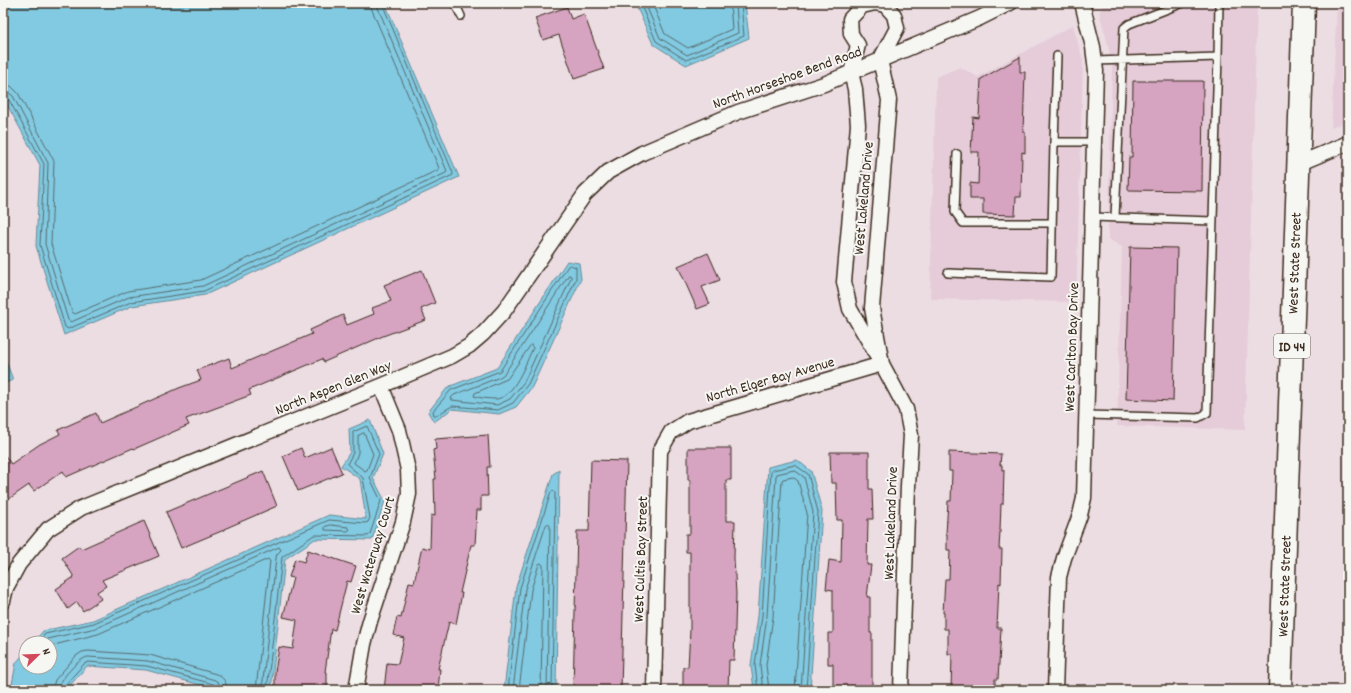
<svg xmlns="http://www.w3.org/2000/svg" width="1351" height="693" viewBox="0 0 1351 693" font-family="Dekko,sans-serif">
	<rect width="100%" height="100%" fill="#ecdde3"/>
	<filter id="ink" filterUnits="userSpaceOnUse"><feTurbulence type="fractalNoise" baseFrequency=".025" numOctaves="2"/><feDisplacementMap in="SourceGraphic" scale="8" xChannelSelector="R" yChannelSelector="G"/><feConvolveMatrix kernelMatrix="1 2 1 2 8 2 1 2 1" color-interpolation-filters="sRGB"/></filter>
	<g filter="url(#ink)">
		<path fill="#e5ccd8" d="M 1104,3 L 1257,3 L 1245,430 L 1117,426 L 1122,247 L 1108,239 L 1112,64 L 1105,33 L 1099,13 Z
			M 1337,3 L 1348,3 L 1348,121 L 1331,128 Z
			M 1073,25 L 1083,61 L 1076,302 L 930,299 L 936,77 L 960,67 L 978,77 Z"/>
		<path fill="#81cae2" stroke="#658a94" d="M 3,3 L 385,3 L 459,177 L 205,295 L 132,306 L 64,335 L 36,246 L 40,165 L 3,97 Z
			M 635,3 L 745,3 L 749,38 L 686,65 L 653,44 Z
			M 567,261 L 579,263 L 581,279 L 532,387 L 516,407 L 499,414 L 452,409 L 434,422 L 428,412 L 448,387 L 497,368 Z
			M 3,353 L 13,380 L 3,384 Z
			M 370,420 L 383,454 L 373,478 L 385,501 L 372,540 L 315,539 L 285,559 L 271,690 L 219,690 L 146,670 L 87,666 L 66,690 L 11,690 L 16,663 L 26,651 L 26,667 L 50,667 L 50,643 L 33,643 L 43,631 L 93,620 L 329,515 L 366,519 L 360,479 L 341,466 L 350,452 L 349,429 Z
			M 797,460 L 811,471 L 822,511 L 810,690 L 754,690 L 751,665 L 758,616 L 768,467 Z
			M 559,470 L 556,690 L 504,690 L 516,587 L 553,474 Z"/>
		<g fill="none" stroke-linecap="round" stroke-linejoin="round">
			<path stroke="#576a6c" stroke-width="1" d="M 640,3 L 656,41 L 686,60 L 744,36 L 741,3
				M 645,3 L 660,38 L 687,55 L 738,33 L 736,3
				M 652,3 L 665,34 L 688,48 L 732,29 L 730,3
				M 3,85 L 11,86 L 18,93 L 54,161 L 51,244 L 72,312 L 75,314 L 128,291 L 201,280 L 438,170 L 439,168 L 372,10 L 371,3
				M 3,91 L 8,92 L 13,96 L 48,163 L 45,244 L 68,320 L 71,322 L 129,297 L 203,286 L 446,173 L 447,171 L 378,8 L 377,3
				M 3,96 L 8,98 L 44,164 L 40,245 L 65,327 L 68,329 L 131,302 L 204,291 L 453,175 L 453,173 L 382,3
				M 570,265 L 576,267 L 576,279 L 528,384 L 513,403 L 498,410 L 452,406 L 437,415 L 434,415 L 433,411 L 451,390 L 500,371 L 568,266 Z
				M 569,275 L 571,276 L 571,278 L 524,382 L 510,399 L 497,405 L 452,400 L 451,398 L 454,395 L 500,377 L 504,374 Z
				M 531,345 L 533,348 C 526,362 514,398 496,399 C 489,399 480,398 474,396 L 475,393 L 507,379 Z
				M 364,433 L 373,454 L 367,470 L 365,471 L 354,463 L 358,453 L 358,436 Z
				M 331,525 L 348,527 L 350,529 L 348,531 L 325,530 L 325,527 Z
				M 38,643 L 45,634 L 94,623 L 329,520 L 365,523 L 368,522 L 370,518 L 363,478 L 347,464 L 353,453 L 353,432 L 367,426 L 379,454 L 370,478 L 381,501 L 370,534 L 368,536 L 314,535 L 282,557 L 267,690
				M 44,643 L 48,639 L 96,628 L 279,547 L 281,550 L 277,554 L 276,558 L 262,690
				M 50,646 L 98,634 L 268,559 L 270,561 L 256,690
				M 52,690 L 55,680 L 76,656 L 82,652 L 88,651 L 150,655 L 216,674 C 223,677 227,682 227,690
				M 58,690 C 58,681 79,658 88,657 L 148,661 L 215,680 L 220,684 L 221,690
				M 63,690 L 64,686 L 84,664 L 88,662 L 147,666 L 213,684 L 216,686 L 216,690
				M 508,690 L 520,588 L 551,492 L 553,491 L 555,493 L 552,690
				M 513,690 L 525,589 L 546,525 L 548,523 L 550,526 L 547,690
				M 519,690 L 531,590 L 539,564 L 541,563 L 543,565 L 541,690
				M 758,690 L 755,665 L 762,616 L 771,471 L 773,470 L 795,465 L 808,474 L 818,512 L 806,690
				M 763,690 L 760,665 L 767,616 L 776,476 L 777,474 L 794,470 L 804,477 L 813,512 L 801,690
				M 769,690 L 766,665 L 773,617 L 782,480 L 783,479 L 793,477 L 798,481 L 807,513 L 795,690"/>
		</g>
		<path fill="#d6a3c0" stroke="#3b2a1e" d="M 567,7 L 571,19 L 584,14 L 604,69 L 574,79 L 559,35 L 543,40 L 535,18 Z
			M 1020,57 L 1020,72 L 1025,72 L 1023,132 L 1025,132 L 1025,153 L 1022,152 L 1021,197 L 1016,197 L 1015,215 L 983,214 L 983,199 L 970,199 L 970,183 L 978,184 L 979,152 L 971,152 L 973,117 L 979,118 L 981,79 Z
			M 1133,81 L 1203,81 L 1202,191 L 1128,190 L 1129,157 L 1132,157 Z
			M 1130,247 L 1177,248 L 1173,401 L 1126,399 Z
			M 708,253 L 720,280 L 702,287 L 710,304 L 697,309 L 678,266 Z
			M 422,270 L 435,303 L 421,309 L 426,320 L 383,336 L 324,362 L 322,359 L 249,390 L 251,395 L 186,419 L 189,425 L 134,449 L 133,448 L 66,477 L 63,471 L 34,491 L 29,485 L 3,503 L 3,453 L 11,464 L 40,444 L 60,434 L 58,430 L 96,413 L 100,423 L 179,388 L 201,380 L 197,370 L 229,358 L 232,368 L 312,334 L 310,330 L 343,315 L 347,325 L 374,314 L 372,308 L 391,301 L 384,285 Z
			M 488,435 L 490,467 L 487,467 L 488,496 L 481,496 L 481,510 L 477,510 L 475,545 L 471,545 L 460,593 L 462,593 L 456,624 L 449,622 L 438,669 L 440,669 L 438,690 L 384,690 L 387,663 L 398,664 L 404,638 L 393,635 L 397,617 L 401,618 L 409,582 L 414,583 L 422,547 L 430,549 L 431,515 L 435,516 L 434,479 L 436,479 L 433,450 L 436,449 L 435,439 Z
			M 331,447 L 342,473 L 298,491 L 283,456 L 301,448 L 305,458 Z
			M 688,448 L 731,448 L 731,480 L 726,480 L 726,521 L 735,521 L 734,558 L 736,594 L 734,660 L 729,660 L 728,690 L 683,690 L 683,667 L 688,667 L 690,630 L 690,552 L 686,552 L 686,534 L 690,534 L 690,480 L 688,480 Z
			M 830,452 L 869,452 L 869,489 L 872,489 L 873,519 L 868,519 L 867,565 L 871,565 L 867,597 L 870,597 L 870,633 L 872,633 L 872,690 L 833,690 L 833,664 L 828,664 L 828,633 L 833,633 L 833,590 L 826,589 L 829,560 L 841,562 L 842,520 L 837,520 L 836,483 L 831,483 Z
			M 949,452 L 1001,454 L 1000,465 L 1002,465 L 1002,470 L 1004,470 L 1003,504 L 1001,504 L 1000,531 L 999,549 L 1002,549 L 1001,584 L 999,583 L 998,607 L 997,628 L 1001,628 L 1000,647 L 998,679 L 995,679 L 995,690 L 951,690 L 952,654 L 948,654 L 948,629 L 944,629 L 944,613 L 943,613 L 945,579 L 949,579 L 950,550 L 947,550 L 947,534 L 946,534 L 948,501 L 951,501 L 952,471 L 949,471 Z
			M 591,460 L 627,461 L 621,690 L 573,690 L 577,531 L 589,531 Z
			M 263,471 L 277,506 L 224,529 L 224,530 L 181,548 L 166,512 Z
			M 144,521 L 159,556 L 102,580 L 106,586 L 97,592 L 101,599 L 83,611 L 77,602 L 68,609 L 56,589 L 74,577 L 62,558 L 79,546 L 81,549 Z
			M 308,550 L 356,566 L 351,582 L 347,581 L 335,630 L 331,629 L 325,672 L 327,672 L 327,690 L 275,690 L 275,672 L 279,647 L 293,649 L 297,620 L 283,617 L 293,578 L 289,577 L 295,559 L 304,562 Z"/>
		<g fill="none" stroke-linecap="round" stroke-linejoin="round">
			<g stroke="#3b2a1e" stroke-width="10">
				<path id="service" d="M 455,3 L 461,16
					M 1218,57 L 1219,3
					M 1054,142 L 1057,56
					M 957,154 L 955,212 L 963,223 L 1052,223
					M 1092,217 L 1213,221
					M 1115,217 L 1124,28 L 1129,24 L 1183,3
					M 948,273 L 1051,277 L 1054,142 L 1094,142
					M 1087,415 L 1198,418 L 1207,413 L 1218,57 L 1095,61"/>
			</g>
			<g stroke="#3b2a1e" stroke-width="17">
				<path id="minor" d="M 875,3 L 862,6 L 850,19 L 851,34 L 858,45 L 851,73 L 855,89 L 858,125 L 844,282 L 850,309 L 882,364 L 872,308 L 889,100 L 880,60
					M 875,3 L 885,5 L 894,15 L 897,28 L 880,60
					M 1298,164 L 1348,143
					M 3,601 L 6,588 L 19,564 L 48,529 L 81,508 L 381,386 L 452,356 L 469,346 L 483,334 L 504,311 L 585,194 L 608,172 L 642,153 L 738,112 L 824,84 L 980,18 L 1010,3
					M 356,690 L 364,644 L 370,621 L 403,522 L 409,494 L 408,470 L 399,430 L 381,386
					M 654,690 L 660,451 L 671,432 L 688,421 L 882,364 L 906,409 L 911,435 L 908,486 L 901,690
					M 1055,690 L 1059,577 L 1064,558 L 1080,515 L 1084,498 L 1096,71 L 1093,47 L 1082,3"/>
			</g>
			<g stroke="#3b2a1e" stroke-width="25">
				<path id="primary" d="M 1280,690 L 1304,3"/>
			</g>
			<use href="#service" stroke="#f6f6f2" stroke-width="7"/>
			<use href="#minor" stroke="#f6f6f2" stroke-width="14"/>
			<use href="#primary" stroke="#f6f6f2" stroke-width="22"/>
		</g>
	</g>
	<g text-anchor="middle" stroke-width="4" stroke-linejoin="round" paint-order="stroke">
		<rect fill="#f6f6f2" stroke="#73675e" stroke-width="1" x="1274" y="334" width="36" height="24" rx="3"/>
		<g font-size="14" font-weight="bold" fill="#3b2a1e">
			<text x="1292" y="351">ID 44</text>
		</g>
		<g font-size="15" fill="#3b2a1e" stroke="#f6f6f2">
			<text transform="translate(787 77) rotate(-20)" y="5">North Horseshoe Bend Road</text>
			<text transform="translate(863 198) rotate(-85)" y="5">West Lakeland Drive</text>
			<text transform="translate(1294 263) rotate(-88)" y="5">West State Street</text>
			<text transform="translate(1071 347) rotate(-88)" y="5">West Carlton Bay Drive</text>
			<text transform="translate(770 379) rotate(-16)" y="5">North Elger Bay Avenue</text>
			<text transform="translate(333 387) rotate(-22)" y="5">North Aspen Glen Way</text>
			<text transform="translate(890 523) rotate(-88)" y="5">West Lakeland Drive</text>
			<text transform="translate(372 555) rotate(-73)" y="5">West Waterway Court</text>
			<text transform="translate(640 559) rotate(-88)" y="5">West Cultis Bay Street</text>
			<text transform="translate(1284 586) rotate(-88)" y="5">West State Street</text>
		</g>
	</g>
	<rect width="1351" height="693" fill="none" stroke="#f6f6f2" stroke-width="16"/>
	<rect x="8" y="8" width="1335" height="677" fill="none" stroke="#3b2a1e" stroke-width="1.5" filter="url(#ink)"/>
	<g transform="translate(38 655) rotate(67)"><circle r="19" fill="#f6f6f2" stroke="#aba49d"/>
	<path d="M0-3L7 15L0 10L-7 15Z" fill="#d1495b"/>
	<text y="-6" font-size="11" font-weight="bold" text-anchor="middle" fill="#3b2a1e">N</text>
	</g>
</svg>
